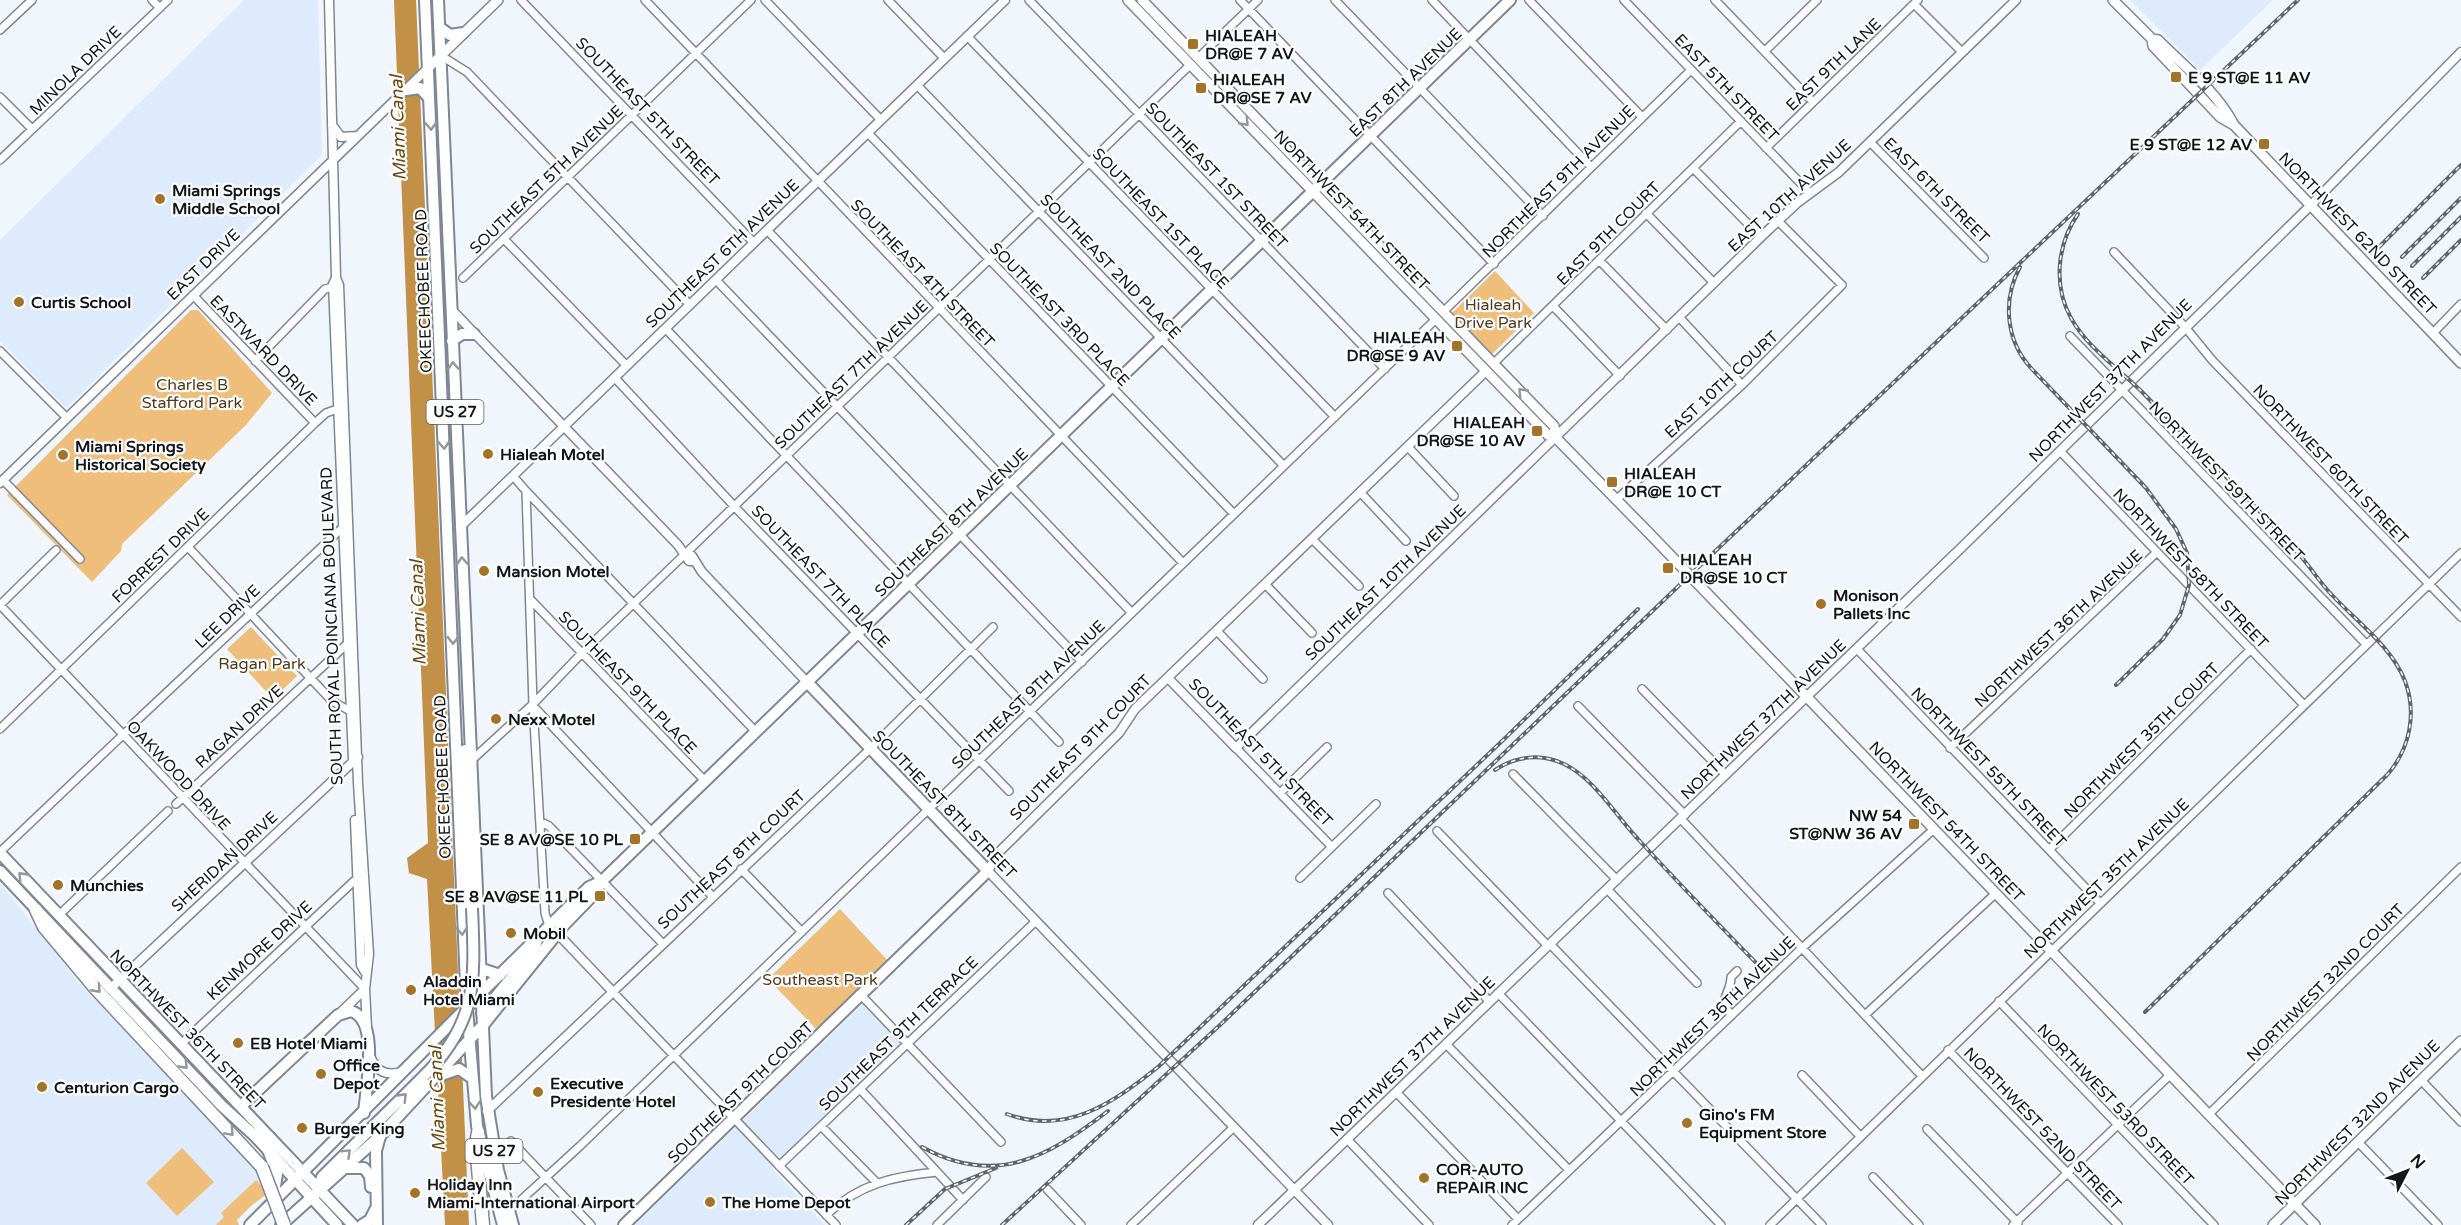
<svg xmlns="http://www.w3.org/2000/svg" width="2461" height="1225" viewBox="0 0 2461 1225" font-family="'Varela Round',sans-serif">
	<rect width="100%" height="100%" fill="#f1f6fc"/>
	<path fill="#deebfc" d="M 244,0 L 318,0 L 322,155 L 66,408 L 0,341 L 0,240 Z
		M 2130,0 L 2273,0 L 2200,70 Z
		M 0,883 L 80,984 L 245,1156 L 267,1184 L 222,1225 L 0,1225 Z
		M 864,1003 L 901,1044 L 772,1169 L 825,1225 L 635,1225 Z"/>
	<path fill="#efbe7a" d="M 1495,271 L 1534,313 L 1491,355 L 1452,313 Z
		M 191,310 L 198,310 L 272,393 L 246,425 L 122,544 L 121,551 L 92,582 L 7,495 Z
		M 251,627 L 297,676 L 273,699 L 227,649 Z
		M 840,909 L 890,963 L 819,1032 L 768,979 Z
		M 182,1148 L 214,1182 L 177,1216 L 146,1183 Z
		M 256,1180 L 268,1193 L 251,1206 L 237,1220 L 239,1225 L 216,1225 L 224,1217 L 221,1213 Z"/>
	<path fill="#c29047" d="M 394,0 L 416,0 L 469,1225 L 445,1225 L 427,879 L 409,873 L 407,858 L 428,843 Z"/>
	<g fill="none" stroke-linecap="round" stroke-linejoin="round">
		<g stroke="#7d8795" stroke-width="10">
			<path id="minor" d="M 152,0 L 160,8
				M 521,0 L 754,243
				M 645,0 L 1183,563
				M 765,0 L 881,120
				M 888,0 L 944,58
				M 1029,0 L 1385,369
				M 1240,0 L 1494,264
				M 1335,0 L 1543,216
				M 1432,0 L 1591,167
				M 1529,0 L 1642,117
				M 1624,0 L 1810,193
				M 1715,0 L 1813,102
				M 1914,4 L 1962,52
				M 0,30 L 32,0
				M 967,36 L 1335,417
				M 1765,51 L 1817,0
				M 440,55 L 467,72 L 690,305
				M 1198,58 L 1258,0
				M 917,85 L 1284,466
				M 0,97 L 32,129
				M 868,133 L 1234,514
				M 1870,142 L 1984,258
				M 1766,148 L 1918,0
				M 0,160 L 168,0
				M 1693,168 L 1761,237
				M 1646,213 L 1714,283
				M 767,230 L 1132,613
				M 504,239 L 627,366
				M 2114,252 L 2185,327 L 2212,360 L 2461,617
				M 1599,260 L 1667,330
				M 463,278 L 751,0
				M 716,280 L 1082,662
				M 193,295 L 315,423
				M 1553,306 L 1620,376
				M 1443,312 L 1691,70
				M 1679,317 L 1742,385
				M 666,329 L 1059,742
				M 2433,333 L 2461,304
				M 2070,336 L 2365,643
				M 0,351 L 67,418
				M 255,361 L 325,289 L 333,287
				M 1494,363 L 1741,121
				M 615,378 L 734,506 L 1009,791
				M 1408,447 L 1454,496
				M 2060,451 L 2303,704
				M 513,476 L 526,491 L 533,704 L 545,913 L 549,926
				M 3,480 L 80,559
				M 526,491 L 756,732
				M 1360,492 L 1406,541
				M 1616,500 L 1742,385 L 1842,285 L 1778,221
				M 1312,539 L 1359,586
				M 188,547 L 332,701 L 350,711
				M 687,552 L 1190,65
				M 1265,584 L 1312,633
				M 531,600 L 705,781
				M 0,605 L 365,989
				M 0,605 L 56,550
				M 1217,631 L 1263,679
				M 1857,649 L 2100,903
				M 1642,689 L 1726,775
				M 1578,706 L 1685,815
				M 536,709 L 712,896
				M 132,725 L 342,528
				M 0,729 L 315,423 L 326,413 L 343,407
				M 1236,748 L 1332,847
				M 1950,748 L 2157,552
				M 473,759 L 533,704 L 581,654 L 684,555
				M 1513,774 L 1617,880
				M 1280,793 L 1327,747
				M 176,804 L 348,643
				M 1681,819 L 1922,1076
				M 541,822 L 549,826 L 663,944
				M 1437,831 L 1548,946
				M 2050,849 L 2251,649
				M 0,852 L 127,731
				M 741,869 L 802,932
				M 1300,878 L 1376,804
				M 1607,889 L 1697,983
				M 1388,893 L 1489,1001
				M 59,915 L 168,811
				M 1550,944 L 1822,1225
				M 1498,993 L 1721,1225
				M 862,996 L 1001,1142
				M 1999,1001 L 2214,1225
				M 1732,1015 C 1716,1000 1731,994 1731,977 L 1737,971
				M 1865,1015 L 1995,894
				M 181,1044 L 354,881 L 358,881
				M 1446,1044 L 1569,1170
				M 1948,1050 L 2118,1225
				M 1802,1075 L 1860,1136
				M 2421,1080 L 2461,1122
				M 861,1090 L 963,1200
				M 1396,1092 L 1518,1219
				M 2208,1115 L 2461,867
				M 822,1127 L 876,1182
				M 1927,1129 L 2018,1223
				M 1347,1139 L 1429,1225
				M 511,1141 L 591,1225
				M 2358,1142 L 2438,1225
				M 779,1166 L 1036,921
				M 1873,1177 L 1919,1225
				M 1047,1189 L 1081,1225
				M 509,1211 L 580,1146 L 1436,319
				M 826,1215 C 859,1184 894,1176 937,1172
				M 836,1225 L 613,992 L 871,748 L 993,627
				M 937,1225 L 986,1177
				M 1131,1225 L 1234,1127
				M 1512,1225 L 1802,948 L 1934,829
				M 1770,1225 L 2461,553
				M 2013,1225 L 2170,1075"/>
		</g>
		<g stroke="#7d8795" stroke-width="11">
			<path id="tertiary" d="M 329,0 L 336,278 L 339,285 L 358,783 L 369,954 L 365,989 L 367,1028
				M 332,125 L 341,137 L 357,136
				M 336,278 L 333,284 L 353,759
				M 451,309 L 678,545 L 689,561 L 693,561
				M 0,483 L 428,68
				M 460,527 L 1005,0
				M 692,556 L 702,572 L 807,682
				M 1168,678 L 1236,748 L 1761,237 L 1797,203 L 1839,172 L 2016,0
				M 355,820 L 361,965 L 365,972
				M 111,988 L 358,757
				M 338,1015 L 365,989
				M 370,1056 C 377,1072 385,1076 402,1072
				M 487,1111 L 613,992 L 557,933
				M 1258,1225 L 1961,548 L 2311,205 L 2461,52
				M 1328,1225 L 988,871 L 998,853 L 1119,733 L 1135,709 L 1486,371"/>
		</g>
		<g stroke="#7d8795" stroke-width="12">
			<path id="secondary" d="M 1128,0 L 1548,435 L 1556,438 L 1648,532 L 2315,1225
				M 1142,0 L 1548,420 L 1554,426 L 1556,438
				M 2113,0 L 2152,39 L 2158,40 C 2184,66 2217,92 2234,125 L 2461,363
				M 2152,39 L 2153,46 L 2220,117 L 2234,125
				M 428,68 L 498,0
				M 2273,1225 L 2461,1041"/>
		</g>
		<g stroke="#7d8795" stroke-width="14">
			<path id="primary" d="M 0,853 L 353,1225
				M 0,871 L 221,1105 L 255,1136 L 337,1225
				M 483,991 L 589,887 L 602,881
				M 484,1024 L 563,926 L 595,893 L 602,881 L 1510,0
				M 241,1106 L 338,1015 L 351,1011 C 380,1019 366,1089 364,1113
				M 347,1168 L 364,1168 L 370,1176 L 371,1187
				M 362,1225 L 370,1220 L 375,1210
				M 377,1225 L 376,1151 L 380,1136
				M 624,1225 L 988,871 L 807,682"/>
		</g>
		<g stroke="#7d8795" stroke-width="14">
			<path id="trunk" d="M 425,0 L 467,1009 L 477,1126 L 503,1225
				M 438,0 L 486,1096 L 498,1170 L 513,1225
				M 439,27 L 450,35 L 463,33
				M 406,90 L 420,88 L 429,98
				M 452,341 L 462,334 L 474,334
				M 465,750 L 472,908
				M 482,969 L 500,975
				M 482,1014 L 535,948 L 537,939
				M 441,1075 L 459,1069 L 472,1078
				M 268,1150 L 277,1174 L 273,1198
				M 319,1189 L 322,1177 L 424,1076
				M 250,1225 L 483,991
				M 281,1225 L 380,1136 L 484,1024"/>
		</g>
		<g stroke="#7d8795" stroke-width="15">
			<path id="motorway" d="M 36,910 L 44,927 L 95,988 L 262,1167
				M 478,1132 L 476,1145 L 483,1225"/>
		</g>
		<use href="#minor" stroke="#fff" stroke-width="7"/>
		<use href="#tertiary" stroke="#fff" stroke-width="8"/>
		<use href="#secondary" stroke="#fff" stroke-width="9"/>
		<use href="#primary" stroke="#fff" stroke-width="10"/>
		<use href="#trunk" stroke="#fff" stroke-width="10"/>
		<use href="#motorway" stroke="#fff" stroke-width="12"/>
		<g stroke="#61656a" stroke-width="4">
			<path id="rail" d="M 2078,214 C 2057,244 2053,286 2071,318 C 2088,349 2121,370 2146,396 C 2198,450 2254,502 2303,559 C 2313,571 2321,584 2332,595 C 2356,621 2392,647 2405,681 C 2417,713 2410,748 2388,774 L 2145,1012
				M 2373,253 L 2461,165
				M 2402,257 L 2461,198
				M 2412,266 L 2461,217
				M 2020,267 C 2002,300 2006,341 2031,368 L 2146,488 L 2176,529 L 2187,553 L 2189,585 L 2180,615 L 2163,639 L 2116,685
				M 2423,278 L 2461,240
				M 1495,770 C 1516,756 1541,753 1564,764 C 1595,779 1615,815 1638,839 C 1679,884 1722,928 1765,972
				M 1007,1114 C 1066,1136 1113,1103 1158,1067 L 1499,744 L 1638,609
				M 922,1147 C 996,1188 1049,1156 1108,1111
				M 906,1225 L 945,1189 L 996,1168
				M 1002,1225 L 1220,1025 L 1690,575 L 2298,0"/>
		</g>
		<use href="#rail" stroke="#fff" stroke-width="1.5" stroke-dasharray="4.5" stroke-linecap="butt"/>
		<g stroke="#7d8795" stroke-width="14" stroke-linecap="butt">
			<path id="trunk-bridge" d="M 424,1076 C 478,1022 475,980 472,908"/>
		</g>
		<g stroke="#7d8795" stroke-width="15" stroke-linecap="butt">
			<path id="motorway-bridge" d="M 262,1167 L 284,1225"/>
		</g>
		<use href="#trunk-bridge" stroke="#fff" stroke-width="10"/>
		<use href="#motorway-bridge" stroke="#fff" stroke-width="12"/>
	</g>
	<defs><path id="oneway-chevron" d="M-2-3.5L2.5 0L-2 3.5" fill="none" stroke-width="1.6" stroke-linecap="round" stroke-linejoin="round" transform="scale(1.5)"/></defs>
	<g stroke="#949698">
		<use href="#oneway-chevron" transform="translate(1245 122) rotate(46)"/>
		<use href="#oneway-chevron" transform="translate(431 126) rotate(88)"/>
		<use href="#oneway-chevron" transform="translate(453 366) rotate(-93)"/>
		<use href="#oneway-chevron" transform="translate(1522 392) rotate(-134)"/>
		<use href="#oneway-chevron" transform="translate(444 445) rotate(87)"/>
		<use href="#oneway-chevron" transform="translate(462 561) rotate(-93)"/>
		<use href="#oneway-chevron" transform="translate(453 640) rotate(89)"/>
		<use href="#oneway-chevron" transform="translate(22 876) rotate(-134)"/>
		<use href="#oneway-chevron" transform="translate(462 931) rotate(87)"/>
		<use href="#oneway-chevron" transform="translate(97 989) rotate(48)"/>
		<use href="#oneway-chevron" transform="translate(184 1065) rotate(46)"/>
		<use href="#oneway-chevron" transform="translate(403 1097) rotate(-46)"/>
		<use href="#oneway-chevron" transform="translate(475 1105) rotate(84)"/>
		<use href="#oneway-chevron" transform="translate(230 1132) rotate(47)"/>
		<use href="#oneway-chevron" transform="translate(347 1153) rotate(-44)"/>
	</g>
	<g fill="#a37327" stroke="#fff" stroke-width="2">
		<rect x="1187" y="38" width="12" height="12" rx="3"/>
		<rect x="2170" y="71" width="12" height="12" rx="3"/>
		<rect x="1195" y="82" width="12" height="12" rx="3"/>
		<rect x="2258" y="138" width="12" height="12" rx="3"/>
		<circle cx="160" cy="199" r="6"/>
		<circle cx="19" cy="302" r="6"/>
		<rect x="1451" y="340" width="12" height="12" rx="3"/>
		<rect x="1531" y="425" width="12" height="12" rx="3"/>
		<circle cx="488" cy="454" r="6"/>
		<circle cx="63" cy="455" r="6"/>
		<rect x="1606" y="476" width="12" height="12" rx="3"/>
		<rect x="1662" y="562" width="12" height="12" rx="3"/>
		<circle cx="484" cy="571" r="6"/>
		<circle cx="1821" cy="604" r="6"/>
		<circle cx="496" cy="719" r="6"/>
		<rect x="1908" y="818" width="12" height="12" rx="3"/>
		<rect x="629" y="833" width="12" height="12" rx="3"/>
		<circle cx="58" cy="885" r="6"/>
		<rect x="594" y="890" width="12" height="12" rx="3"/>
		<circle cx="511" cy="933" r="6"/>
		<circle cx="411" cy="990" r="6"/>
		<circle cx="238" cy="1043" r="6"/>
		<circle cx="321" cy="1074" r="6"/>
		<circle cx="42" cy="1087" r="6"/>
		<circle cx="538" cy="1092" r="6"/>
		<circle cx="1687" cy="1123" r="6"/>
		<circle cx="302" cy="1128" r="6"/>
		<circle cx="1424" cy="1178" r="6"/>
		<circle cx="415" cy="1193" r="6"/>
		<circle cx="710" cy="1202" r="6"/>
	</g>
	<g text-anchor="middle" stroke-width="4.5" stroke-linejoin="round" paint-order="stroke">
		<g fill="#fff" stroke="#595c5f" stroke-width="1.5">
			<rect x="426.5" y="400" width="57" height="24" rx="4.5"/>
			<rect x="465.5" y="1139" width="57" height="24" rx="4.5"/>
		</g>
		<g font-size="15" font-weight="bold" fill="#12161b">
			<text x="455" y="417">US 27</text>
			<text x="494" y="1156">US 27</text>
		</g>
		<g font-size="16" font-weight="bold" fill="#12161b" stroke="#fff" text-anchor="start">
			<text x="1205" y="41">HIALEAH<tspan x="1205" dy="18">DR@E 7 AV</tspan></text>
			<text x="2188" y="83">E 9 ST@E 11 AV</text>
			<text x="1213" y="85">HIALEAH<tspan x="1213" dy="18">DR@SE 7 AV</tspan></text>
			<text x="2252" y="150" text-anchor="end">E 9 ST@E 12 AV</text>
			<text x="172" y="196">Miami Springs<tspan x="172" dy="18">Middle School</tspan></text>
			<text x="31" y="308">Curtis School</text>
			<text x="1445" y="343" text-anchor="end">HIALEAH<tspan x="1445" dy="18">DR@SE 9 AV</tspan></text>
			<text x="1525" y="428" text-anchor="end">HIALEAH<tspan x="1525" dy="18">DR@SE 10 AV</tspan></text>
			<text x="75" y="452">Miami Springs<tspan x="75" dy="18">Historical Society</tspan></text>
			<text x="500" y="460">Hialeah Motel</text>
			<text x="1624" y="479">HIALEAH<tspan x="1624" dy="18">DR@E 10 CT</tspan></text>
			<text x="1680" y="565">HIALEAH<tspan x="1680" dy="18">DR@SE 10 CT</tspan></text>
			<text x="496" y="577">Mansion Motel</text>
			<text x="1833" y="601">Monison<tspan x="1833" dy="18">Pallets Inc</tspan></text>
			<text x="508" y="725">Nexx Motel</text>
			<text x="1902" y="821" text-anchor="end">NW 54<tspan x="1902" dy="18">ST@NW 36 AV</tspan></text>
			<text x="623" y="845" text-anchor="end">SE 8 AV@SE 10 PL</text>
			<text x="70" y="891">Munchies</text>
			<text x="588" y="902" text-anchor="end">SE 8 AV@SE 11 PL</text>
			<text x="523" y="939">Mobil</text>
			<text x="423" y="987">Aladdin<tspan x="423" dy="18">Hotel Miami</tspan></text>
			<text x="250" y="1049">EB Hotel Miami</text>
			<text x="333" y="1071">Office<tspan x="333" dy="18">Depot</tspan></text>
			<text x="550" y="1089">Executive<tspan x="550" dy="18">Presidente Hotel</tspan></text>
			<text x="54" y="1093">Centurion Cargo</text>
			<text x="1699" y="1120">Gino's FM<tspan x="1699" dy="18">Equipment Store</tspan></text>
			<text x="314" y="1134">Burger King</text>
			<text x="1436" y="1175">COR-AUTO<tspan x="1436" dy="18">REPAIR INC</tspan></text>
			<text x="427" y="1190">Holiday Inn<tspan x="427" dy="18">Miami-International Airport</tspan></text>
			<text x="722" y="1208">The Home Depot</text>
		</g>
		<g font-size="16" fill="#12161b" stroke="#fff">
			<text transform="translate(1833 64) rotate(-44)" y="6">EAST 9TH LANE</text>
			<text transform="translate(75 70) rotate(-44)" y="6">MINOLA DRIVE</text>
			<text transform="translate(1405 82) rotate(-44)" y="6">EAST 8TH AVENUE</text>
			<text transform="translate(1727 87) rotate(46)" y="6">EAST 5TH STREET</text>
			<text transform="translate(648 111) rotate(46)" y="6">SOUTHEAST 5TH STREET</text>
			<text transform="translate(1217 175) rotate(46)" y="6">SOUTHEAST 1ST STREET</text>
			<text transform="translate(546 179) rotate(-44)" y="6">SOUTHEAST 5TH AVENUE</text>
			<text transform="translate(1558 181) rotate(-45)" y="6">NORTHEAST 9TH AVENUE</text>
			<text transform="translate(1937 190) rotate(45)" y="6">EAST 6TH STREET</text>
			<text transform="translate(1789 195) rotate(-42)" y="6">EAST 10TH AVENUE</text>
			<text transform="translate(1352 210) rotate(46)" y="6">NORTHWEST 54TH STREET</text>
			<text transform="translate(1161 218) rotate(46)" y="6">SOUTHEAST 1ST PLACE</text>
			<text transform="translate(1608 233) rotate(-45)" y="6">EAST 9TH COURT</text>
			<text transform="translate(2358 233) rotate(46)" y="6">NORTHWEST 62ND STREET</text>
			<text transform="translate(722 253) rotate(-44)" y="6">SOUTHEAST 6TH AVENUE</text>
			<text transform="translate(203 264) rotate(-44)" y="6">EAST DRIVE</text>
			<text transform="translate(1111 266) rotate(46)" y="6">SOUTHEAST 2ND PLACE</text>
			<text transform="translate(923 273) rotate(46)" y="6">SOUTHEAST 4TH STREET</text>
			<text transform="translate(423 291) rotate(-92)" y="6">OKEECHOBEE ROAD</text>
			<text transform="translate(1060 314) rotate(46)" y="6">SOUTHEAST 3RD PLACE</text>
			<text transform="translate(264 350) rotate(46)" y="6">EASTWARD DRIVE</text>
			<text transform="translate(851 374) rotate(-44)" y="6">SOUTHEAST 7TH AVENUE</text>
			<text transform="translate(2110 380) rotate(-45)" y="6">NORTHWEST 37TH AVENUE</text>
			<text transform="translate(1721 384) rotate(-43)" y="6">EAST 10TH COURT</text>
			<text transform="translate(2331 464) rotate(46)" y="6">NORTHWEST 60TH STREET</text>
			<text transform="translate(2227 481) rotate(46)" y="6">NORTHWEST 59TH STREET</text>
			<text transform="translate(951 522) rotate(-44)" y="6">SOUTHEAST 8TH AVENUE</text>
			<text transform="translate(160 555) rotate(-44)" y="6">FORREST DRIVE</text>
			<text transform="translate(2191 568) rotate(46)" y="6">NORTHWEST 58TH STREET</text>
			<text transform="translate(821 576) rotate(46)" y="6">SOUTHEAST 7TH PLACE</text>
			<text transform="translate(1385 582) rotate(-44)" y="6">SOUTHEAST 10TH AVENUE</text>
			<text transform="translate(227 616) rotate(-44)" y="6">LEE DRIVE</text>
			<text transform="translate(331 626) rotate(-92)" y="6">SOUTH ROYAL POINCIANA BOULEVARD</text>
			<text transform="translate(2058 628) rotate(-43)" y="6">NORTHWEST 36TH AVENUE</text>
			<text transform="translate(628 682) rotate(46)" y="6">SOUTHEAST 9TH PLACE</text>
			<text transform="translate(1028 694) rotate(-44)" y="6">SOUTHEAST 9TH AVENUE</text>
			<text transform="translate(1763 719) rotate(-44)" y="6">NORTHWEST 37TH AVENUE</text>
			<text transform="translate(239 726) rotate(-43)" y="6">RAGAN DRIVE</text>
			<text transform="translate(2141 740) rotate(-45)" y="6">NORTHWEST 35TH COURT</text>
			<text transform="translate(1080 747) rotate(-46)" y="6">SOUTHEAST 9TH COURT</text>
			<text transform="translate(1261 752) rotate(46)" y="6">SOUTHEAST 5TH STREET</text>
			<text transform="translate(1989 767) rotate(46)" y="6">NORTHWEST 55TH STREET</text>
			<text transform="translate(179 775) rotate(47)" y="6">OAKWOOD DRIVE</text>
			<text transform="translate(442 777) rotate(-92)" y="6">OKEECHOBEE ROAD</text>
			<text transform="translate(945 804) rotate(46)" y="6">SOUTHEAST 8TH STREET</text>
			<text transform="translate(1947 821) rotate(46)" y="6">NORTHWEST 54TH STREET</text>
			<text transform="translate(731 859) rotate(-43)" y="6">SOUTHEAST 8TH COURT</text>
			<text transform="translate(224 861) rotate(-43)" y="6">SHERIDAN DRIVE</text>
			<text transform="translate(2106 878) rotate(-44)" y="6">NORTHWEST 35TH AVENUE</text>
			<text transform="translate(259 950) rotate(-43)" y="6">KENMORE DRIVE</text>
			<text transform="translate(2325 982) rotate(-45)" y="6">NORTHWEST 32ND COURT</text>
			<text transform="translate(1712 1016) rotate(-44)" y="6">NORTHWEST 36TH AVENUE</text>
			<text transform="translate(188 1029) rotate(46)" y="6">NORTHWEST 36TH STREET</text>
			<text transform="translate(898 1033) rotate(-44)" y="6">SOUTHEAST 9TH TERRACE</text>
			<text transform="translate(1412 1056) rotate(-44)" y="6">NORTHWEST 37TH AVENUE</text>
			<text transform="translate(740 1092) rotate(-44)" y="6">SOUTHEAST 9TH COURT</text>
			<text transform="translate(2116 1104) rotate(46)" y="6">NORTHWEST 53RD STREET</text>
			<text transform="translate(2357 1122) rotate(-45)" y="6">NORTHWEST 32ND AVENUE</text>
			<text transform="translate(2043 1128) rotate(46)" y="6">NORTHWEST 52ND STREET</text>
		</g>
		<g font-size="16" fill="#503b1b" stroke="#fff">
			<text x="1493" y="310">Hialeah<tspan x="1493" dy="18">Drive Park</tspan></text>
			<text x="192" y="390">Charles B<tspan x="192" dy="18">Stafford Park</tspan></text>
			<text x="262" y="669">Ragan Park</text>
			<text x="820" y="985">Southeast Park</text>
		</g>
		<g font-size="18" font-style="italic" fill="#6b4910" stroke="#fff">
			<text transform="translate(398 128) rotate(-92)" y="6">Miami Canal</text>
			<text transform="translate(418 613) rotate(-92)" y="6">Miami Canal</text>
			<text transform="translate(437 1099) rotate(-92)" y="6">Miami Canal</text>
		</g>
	</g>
	<g transform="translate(2407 1171) rotate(48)" stroke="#ffffff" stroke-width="4.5" paint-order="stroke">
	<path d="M0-4.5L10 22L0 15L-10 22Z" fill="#12161b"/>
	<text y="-9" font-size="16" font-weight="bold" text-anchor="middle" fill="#12161b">N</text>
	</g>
</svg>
